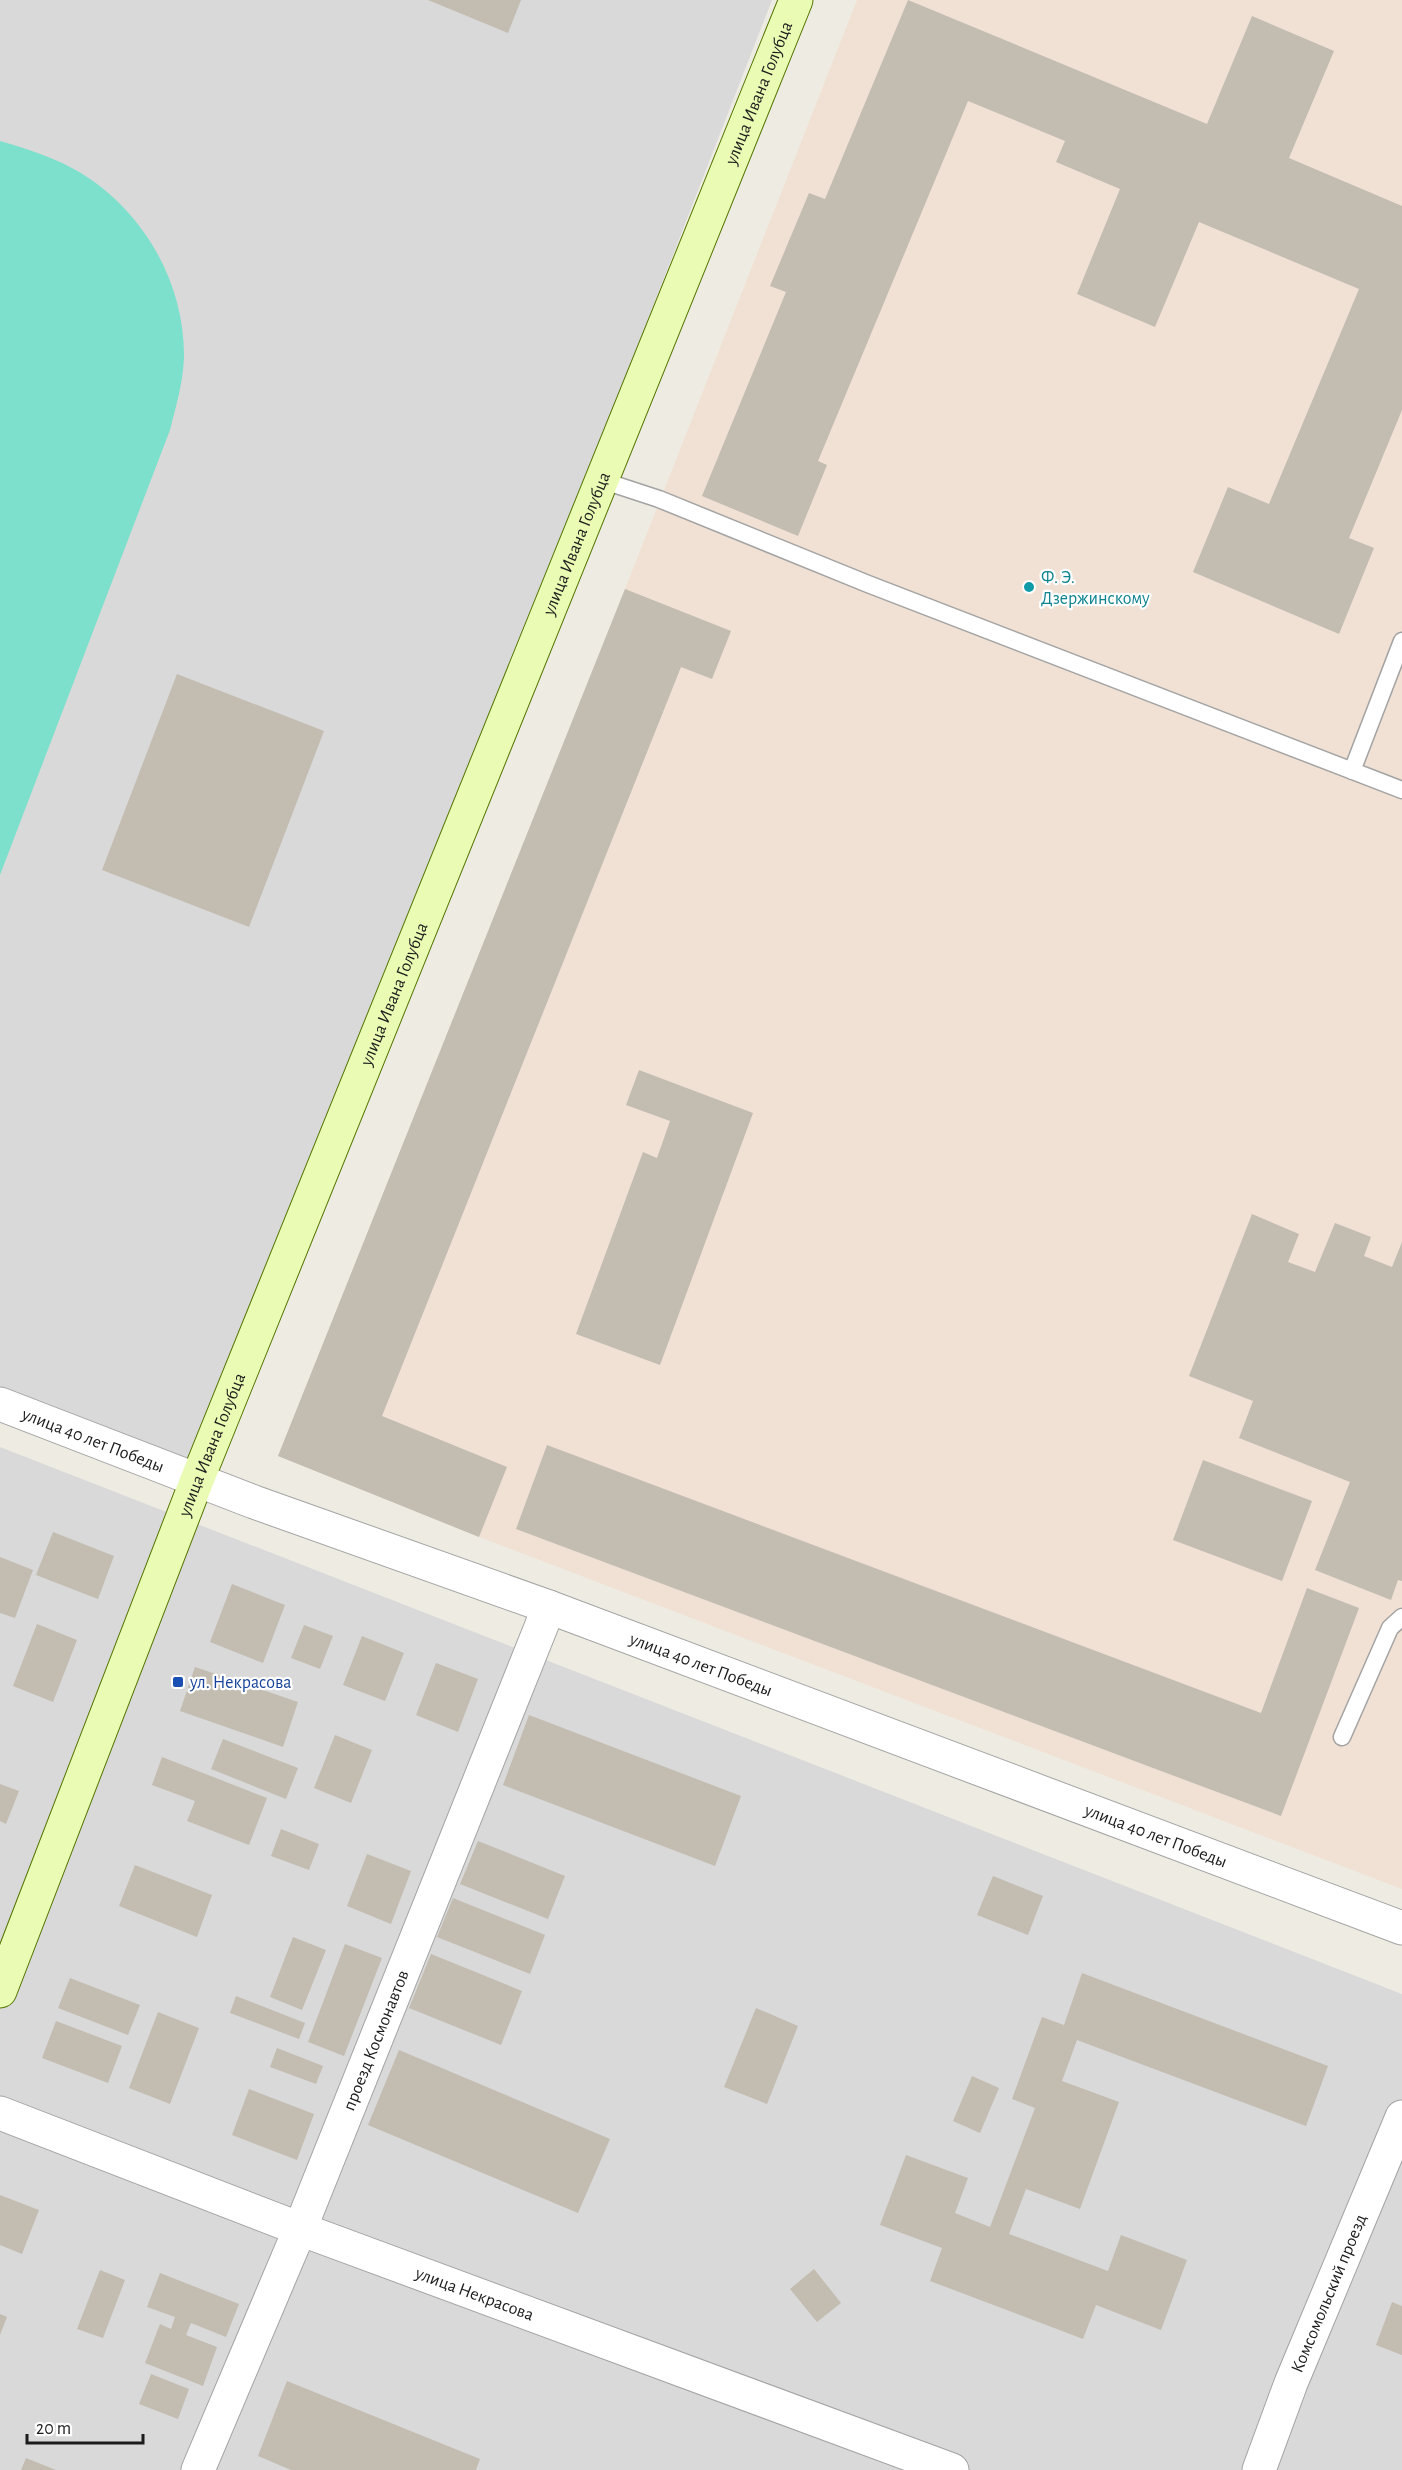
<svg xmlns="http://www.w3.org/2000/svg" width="1402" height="2470" viewBox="0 0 1402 2470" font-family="'Alegreya Sans',sans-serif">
	<rect width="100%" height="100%" fill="#eeece2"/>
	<path fill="#dad9d9" d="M 0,0 L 772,0 L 197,1480 L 0,1404 Z
		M 0,1447 L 1402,1994 L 1402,2470 L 0,2470 Z"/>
	<path fill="#f1e1d4" d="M 857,0 L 1402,0 L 1402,1889 L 479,1537 L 278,1456 L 625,589 Z"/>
	<path fill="#7de0cc" d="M 0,141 C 28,149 56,158 81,173 C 144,212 185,283 184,358 C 183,383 176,406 170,430 L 0,875 Z"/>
	<path fill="#c2bcb1" d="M 428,0 L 521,0 L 508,33 Z
		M 908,0 L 1207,124 L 1252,16 L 1334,51 L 1289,158 L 1402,206 L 1402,410 L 1349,538 L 1374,548 L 1339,634 L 1193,572 L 1228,487 L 1269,504 L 1359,289 L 1199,222 L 1155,327 L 1077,294 L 1120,189 L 1056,162 L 1065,141 L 968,101 L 818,461 L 827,465 L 798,536 L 702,496 L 786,292 L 770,286 L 809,193 L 825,199 Z
		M 625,589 L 731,631 L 712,679 L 681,667 L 382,1416 L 507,1467 L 479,1537 L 278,1456 Z
		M 177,674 L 324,731 L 249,927 L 102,870 Z
		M 639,1070 L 753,1113 L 660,1365 L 576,1334 L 643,1152 L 657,1158 L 670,1121 L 626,1105 Z
		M 1252,1214 L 1299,1234 L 1288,1262 L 1315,1272 L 1335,1223 L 1371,1237 L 1364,1256 L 1392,1267 L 1402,1242 L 1402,1581 L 1398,1580 L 1391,1600 L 1315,1570 L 1350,1482 L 1239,1438 L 1253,1401 L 1189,1376 Z
		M 547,1445 L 1261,1713 L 1307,1588 L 1359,1608 L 1281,1816 L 516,1529 Z
		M 1203,1460 L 1312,1501 L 1282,1581 L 1173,1540 Z
		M 53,1532 L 114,1556 L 98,1599 L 36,1575 Z
		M 0,1557 L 33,1570 L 15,1618 L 0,1613 Z
		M 232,1584 L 285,1605 L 263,1663 L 210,1642 Z
		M 37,1624 L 77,1640 L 53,1702 L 13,1686 Z
		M 304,1625 L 333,1636 L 320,1669 L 291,1658 Z
		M 362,1636 L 404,1653 L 385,1701 L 343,1685 Z
		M 436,1663 L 478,1679 L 458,1732 L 416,1715 Z
		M 195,1667 L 298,1702 L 283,1747 L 180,1711 Z
		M 529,1715 L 741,1796 L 715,1866 L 503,1785 Z
		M 335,1735 L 372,1750 L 351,1803 L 314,1788 Z
		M 223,1739 L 298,1768 L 286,1799 L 211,1769 Z
		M 162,1757 L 267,1798 L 249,1845 L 187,1821 L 195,1801 L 152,1785 Z
		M 0,1784 L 19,1791 L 6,1824 L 0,1821 Z
		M 281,1829 L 319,1844 L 309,1870 L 271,1856 Z
		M 478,1841 L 565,1876 L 548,1919 L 460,1884 Z
		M 367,1854 L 411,1871 L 391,1924 L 347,1906 Z
		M 135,1865 L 212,1895 L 197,1937 L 119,1906 Z
		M 993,1876 L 1043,1896 L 1028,1935 L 977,1915 Z
		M 453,1898 L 545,1935 L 530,1974 L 437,1937 Z
		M 293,1937 L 326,1950 L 302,2010 L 270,1997 Z
		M 345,1944 L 382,1958 L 344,2056 L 308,2042 Z
		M 431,1954 L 522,1991 L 501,2045 L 409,2008 Z
		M 1082,1973 L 1328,2066 L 1306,2126 L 1077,2040 L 1062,2081 L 1119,2102 L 1080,2209 L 1026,2189 L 1009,2234 L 1108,2271 L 1121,2235 L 1187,2260 L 1161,2330 L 1096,2305 L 1083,2339 L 930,2281 L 942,2248 L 880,2225 L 906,2155 L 968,2178 L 955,2213 L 990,2227 L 1035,2108 L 1012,2099 L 1042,2017 L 1064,2025 Z
		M 70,1978 L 140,2005 L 128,2035 L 58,2008 Z
		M 236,1996 L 305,2023 L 299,2039 L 230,2013 Z
		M 756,2008 L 798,2026 L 767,2104 L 724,2087 Z
		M 158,2012 L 199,2028 L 170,2104 L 129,2088 Z
		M 56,2021 L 122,2046 L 108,2083 L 42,2058 Z
		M 277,2048 L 323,2066 L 316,2084 L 270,2067 Z
		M 399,2050 L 610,2139 L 578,2213 L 368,2125 Z
		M 972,2076 L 999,2088 L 980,2133 L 953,2121 Z
		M 249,2089 L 314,2114 L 297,2160 L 232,2135 Z
		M 0,2195 L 39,2210 L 22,2254 L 0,2245 Z
		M 814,2269 L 841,2303 L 817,2322 L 790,2289 Z
		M 100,2270 L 125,2280 L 103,2338 L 77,2329 Z
		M 160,2273 L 239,2304 L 226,2337 L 191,2323 L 186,2335 L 217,2347 L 203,2386 L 145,2363 L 160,2324 L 171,2329 L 175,2317 L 147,2307 Z
		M 1392,2302 L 1402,2306 L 1402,2355 L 1376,2345 Z
		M 0,2314 L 7,2317 L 0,2335 Z
		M 151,2374 L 189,2389 L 178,2419 L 139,2404 Z
		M 287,2381 L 480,2459 L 476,2470 L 291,2470 L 258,2456 Z
		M 26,2458 L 56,2470 L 21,2470 Z"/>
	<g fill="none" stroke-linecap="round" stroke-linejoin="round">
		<g stroke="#a3a3a3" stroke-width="19">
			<path id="lane" d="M 601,480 L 659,499 L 868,584 L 1402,790
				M 1352,771 L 1402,641
				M 1342,1737 L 1390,1628 L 1402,1617"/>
		</g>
		<g stroke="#a3a3a3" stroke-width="35">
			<g id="street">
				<path id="s1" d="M 0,1404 L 254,1502 L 549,1607 L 1402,1928"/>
				<path id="s2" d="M 0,2113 L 300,2229 L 952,2470"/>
				<path id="s3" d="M 198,2470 L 300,2229 L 549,1607"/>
				<path id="s4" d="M 1259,2470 L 1291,2383 L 1402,2117"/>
			</g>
		</g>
		<g stroke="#537502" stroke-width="35">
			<g id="secondary">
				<path id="s5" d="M 0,1991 L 197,1480 L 796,0"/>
			</g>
		</g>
		<use href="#lane" stroke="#fff" stroke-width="16"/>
		<use href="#street" stroke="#fff" stroke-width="33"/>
		<use href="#secondary" stroke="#eafbb3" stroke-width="33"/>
	</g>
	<circle fill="#0f9aa8" stroke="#fff" stroke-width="2" cx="1029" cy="587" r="6"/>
	<rect fill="#1a4fb4" stroke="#fff" stroke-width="2" x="172" y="1676" width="12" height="12" rx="3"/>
	<g text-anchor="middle" stroke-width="4.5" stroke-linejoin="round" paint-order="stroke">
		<g font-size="18" fill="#1c1c1c" stroke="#fff">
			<text dy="6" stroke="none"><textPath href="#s5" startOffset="2044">улица Ивана Голубца</textPath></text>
			<text dy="6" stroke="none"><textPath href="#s5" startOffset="1558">улица Ивана Голубца</textPath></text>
			<text dy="6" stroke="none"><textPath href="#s5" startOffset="1072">улица Ивана Голубца</textPath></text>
			<text dy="6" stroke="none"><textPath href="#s1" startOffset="100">улица 40 лет Победы</textPath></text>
			<text dy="6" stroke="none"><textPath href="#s5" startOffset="586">улица Ивана Голубца</textPath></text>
			<text dy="6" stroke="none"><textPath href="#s1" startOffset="748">улица 40 лет Победы</textPath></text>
			<text dy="6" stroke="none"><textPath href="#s1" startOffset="1234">улица 40 лет Победы</textPath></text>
			<text dy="6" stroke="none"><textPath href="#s3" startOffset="465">проезд Космонавтов</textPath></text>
			<text dy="6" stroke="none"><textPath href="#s4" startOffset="190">Комсомольский проезд</textPath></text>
			<text dy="6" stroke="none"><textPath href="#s2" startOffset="508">улица Некрасова</textPath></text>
		</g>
		<g font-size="18" fill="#0d838f" stroke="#fff" text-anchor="start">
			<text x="1041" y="583">Ф. Э.<tspan x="1041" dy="21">Дзержинскому</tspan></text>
		</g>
		<g font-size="18" fill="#164399" stroke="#fff" text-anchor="start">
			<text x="190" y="1688">ул. Некрасова</text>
		</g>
	</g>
	<path d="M27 2434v9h116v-9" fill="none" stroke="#1c1c1c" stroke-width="3"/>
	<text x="36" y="2434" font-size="18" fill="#1c1c1c" stroke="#ffffff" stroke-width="4.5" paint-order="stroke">20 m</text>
</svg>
